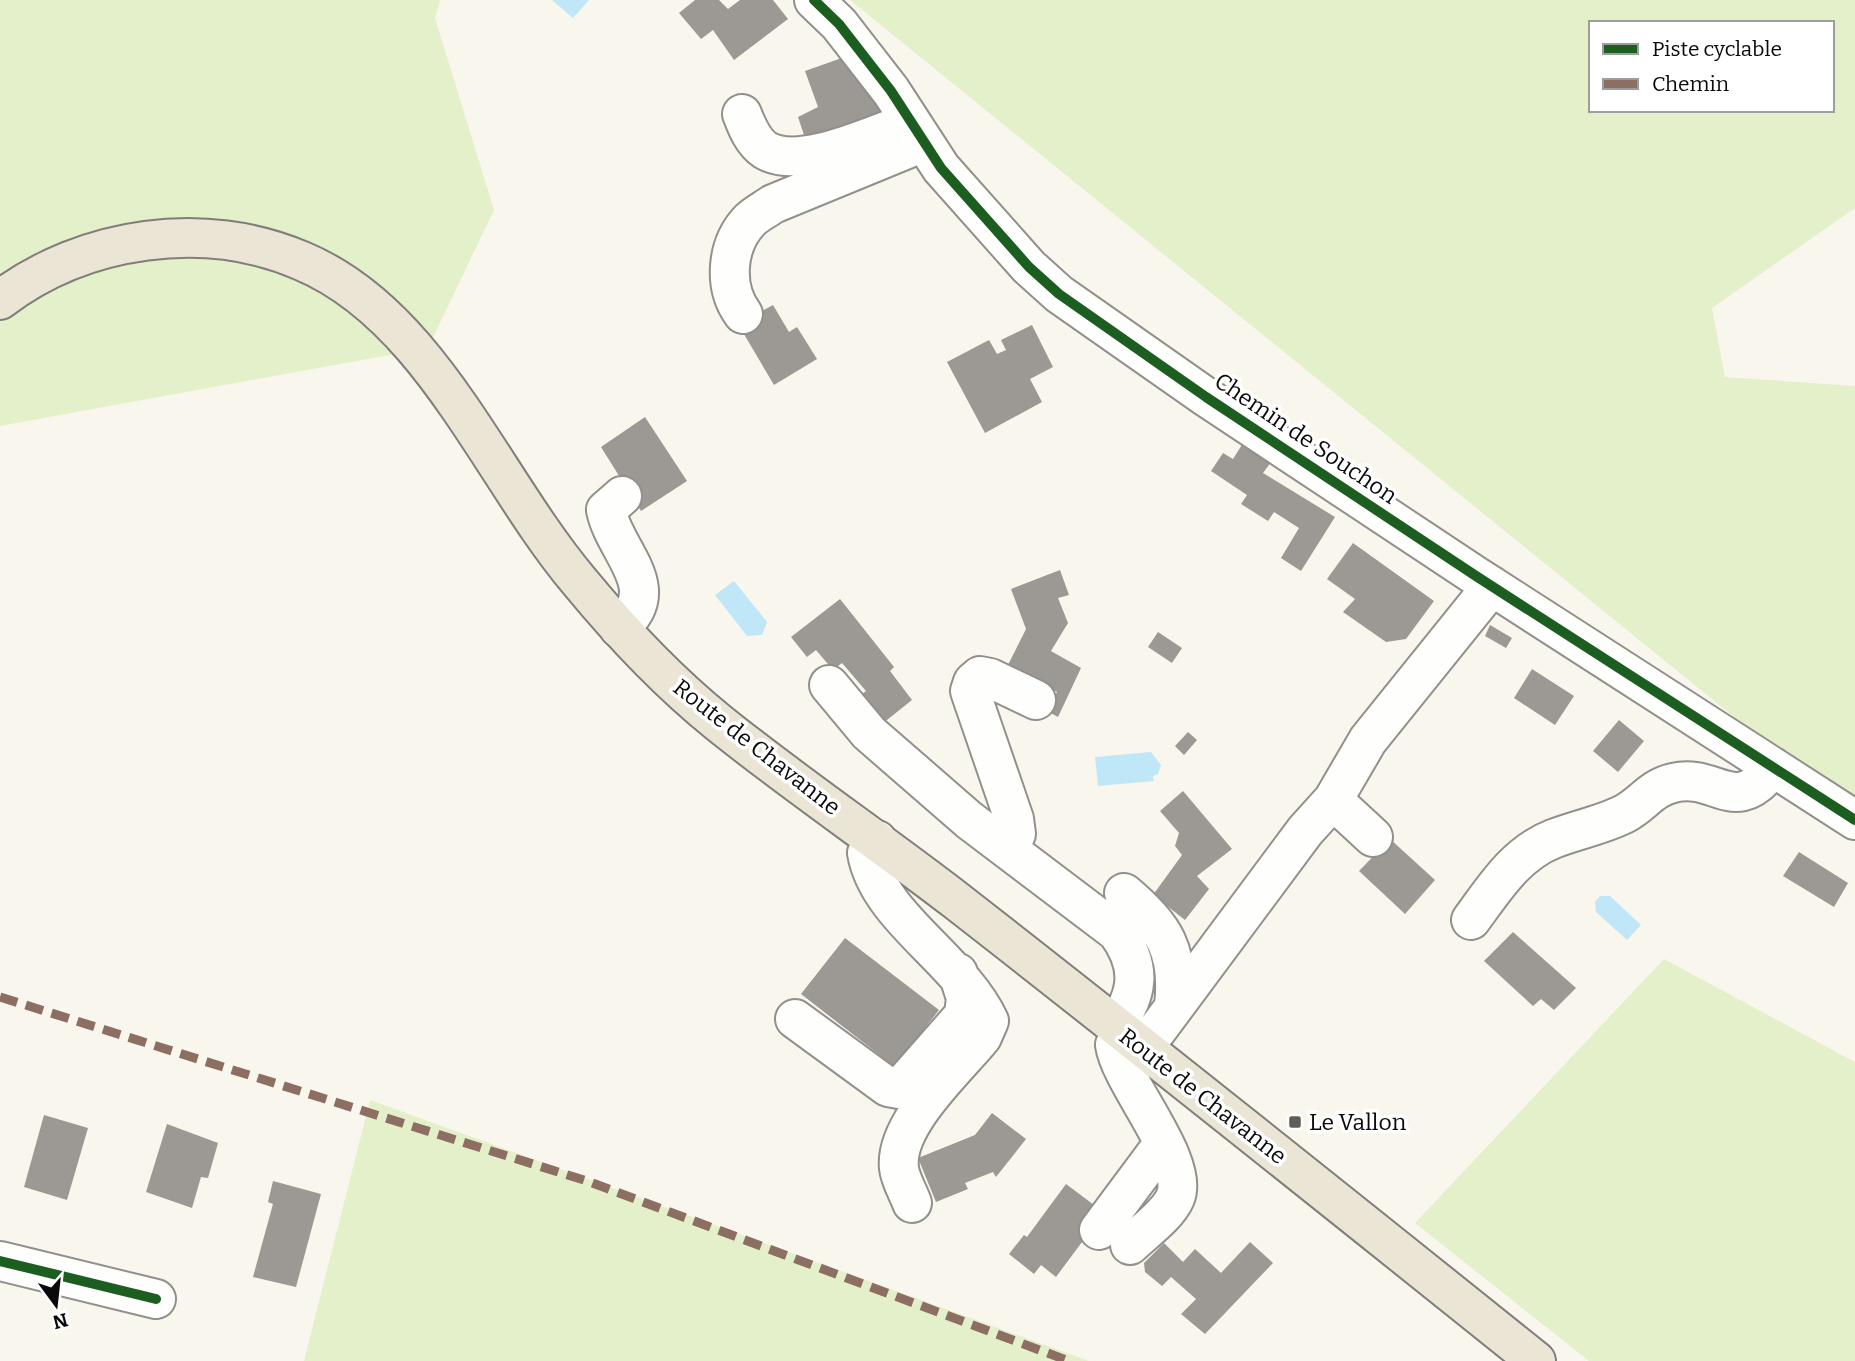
<svg xmlns="http://www.w3.org/2000/svg" width="1855" height="1361" viewBox="0 0 1855 1361" font-family="Bitter,serif">
	<rect width="100%" height="100%" fill="#f9f6ed"/>
	<path fill="#e4f0ca" fill-rule="evenodd" d="M 0,0 L 440,0 L 435,18 L 494,210 L 428,348 L 0,426 Z
		M 850,0 L 1855,0 L 1855,208 L 1712,308 L 1725,377 L 1855,386 L 1855,815 ZM 1591,23 L 1832,23 L 1832,110 L 1591,110 Z
		M 1664,959 L 1855,1062 L 1855,1361 L 1589,1361 L 1415,1223 Z
		M 370,1100 L 1089,1361 L 304,1361 Z"/>
	<path fill="#c0e7f7" d="M 552,0 L 589,0 L 573,18 Z
		M 734,581 L 767,622 L 762,635 L 747,636 L 715,595 Z
		M 1151,752 L 1161,765 L 1158,774 L 1153,776 L 1154,781 L 1098,786 L 1095,757 Z
		M 1600,896 L 1610,896 L 1641,925 L 1627,940 L 1596,912 L 1595,902 Z"/>
	<path fill="#9c9894" d="M 695,0 L 719,0 L 728,9 L 740,0 L 773,0 L 788,19 L 734,60 L 713,30 L 701,39 L 679,13 Z
		M 853,54 L 891,115 L 807,144 L 798,117 L 818,107 L 805,71 Z
		M 773,305 L 789,332 L 797,327 L 817,359 L 774,385 L 738,324 Z
		M 1032,325 L 1053,367 L 1030,379 L 1042,402 L 985,433 L 947,362 L 989,340 L 997,354 L 1006,350 L 1001,340 Z
		M 645,417 L 687,481 L 641,511 L 601,447 Z
		M 1245,440 L 1274,458 L 1263,473 L 1335,517 L 1301,571 L 1281,558 L 1299,528 L 1274,512 L 1268,521 L 1241,504 L 1247,495 L 1211,471 L 1223,453 L 1233,459 Z
		M 1353,543 L 1434,601 L 1406,639 L 1386,642 L 1343,612 L 1355,599 L 1327,579 Z
		M 1060,570 L 1069,595 L 1058,598 L 1068,623 L 1051,651 L 1081,668 L 1058,717 L 1047,711 L 1057,692 L 1007,667 L 1026,629 L 1011,589 Z
		M 840,599 L 894,667 L 890,671 L 912,700 L 882,724 L 859,696 L 866,691 L 842,663 L 833,670 L 816,650 L 807,657 L 791,637 Z
		M 1490,625 L 1512,638 L 1506,648 L 1485,636 Z
		M 1158,632 L 1182,648 L 1172,663 L 1148,647 Z
		M 1532,669 L 1574,696 L 1555,725 L 1514,698 Z
		M 1619,720 L 1644,741 L 1618,772 L 1593,751 Z
		M 1188,732 L 1197,740 L 1184,755 L 1175,746 Z
		M 1183,791 L 1232,849 L 1197,876 L 1209,889 L 1185,920 L 1153,895 L 1182,855 L 1175,846 L 1179,833 L 1160,811 Z
		M 1390,839 L 1435,880 L 1405,914 L 1359,871 Z
		M 1799,852 L 1848,883 L 1834,907 L 1783,876 Z
		M 1513,932 L 1576,988 L 1554,1010 L 1541,999 L 1533,1006 L 1484,961 Z
		M 845,938 L 939,1010 L 895,1067 L 801,994 Z
		M 992,1113 L 1026,1139 L 996,1177 L 993,1172 L 965,1183 L 968,1189 L 936,1202 L 918,1158 L 975,1135 Z
		M 44,1115 L 88,1128 L 67,1200 L 24,1187 Z
		M 167,1124 L 218,1143 L 208,1178 L 201,1177 L 192,1208 L 146,1192 Z
		M 273,1181 L 321,1194 L 296,1287 L 253,1277 L 273,1204 L 268,1202 Z
		M 1066,1184 L 1098,1208 L 1079,1233 L 1085,1238 L 1056,1277 L 1041,1265 L 1034,1274 L 1009,1254 L 1024,1235 L 1027,1237 Z
		M 1250,1242 L 1273,1263 L 1205,1334 L 1181,1314 L 1196,1299 L 1171,1277 L 1162,1286 L 1145,1272 L 1144,1263 L 1164,1243 L 1183,1262 L 1195,1249 L 1221,1273 Z"/>
	<g fill="none" stroke-linecap="round" stroke-linejoin="round">
		<g stroke="#92908c" stroke-width="42">
			<path id="minor" d="M 814,0 L 839,24 L 891,91 L 941,168 L 1029,267 L 1059,294 L 1206,397 L 1476,576 L 1855,820
				M 742,114 C 747,127 753,142 765,150 C 800,171 874,134 910,122
				M 743,314 C 723,287 726,245 750,220 C 756,214 766,209 773,204 L 924,142
				M 619,628 C 667,589 615,553 606,510 L 622,496
				M 829,685 L 869,733 L 969,820 L 1117,932 C 1142,966 1139,994 1115,1026
				M 1333,800 L 1373,837
				M 877,840 L 867,853 C 878,917 960,959 989,1021 L 982,1037 C 956,1069 894,1124 899,1168 C 900,1179 908,1192 912,1203
				M 1008,849 L 1016,834 L 1014,819 L 970,691 L 973,682 L 980,676 L 990,678 L 1036,700
				M 1124,893 C 1164,926 1180,951 1174,1006
				M 1471,920 C 1494,889 1515,854 1553,839 C 1576,830 1602,825 1624,814 C 1643,804 1651,788 1673,783 C 1717,772 1735,819 1773,767
				M 795,1019 L 888,1087 L 899,1089 L 964,1015 L 966,998 L 958,973
				M 1124,1034 L 1115,1045 C 1121,1084 1191,1162 1175,1198 C 1167,1216 1143,1232 1130,1245
				M 1143,1049 L 1305,831 L 1333,800 L 1368,740 L 1492,586
				M 1099,1230 L 1163,1144
				M 0,1261 L 156,1299"/>
		</g>
		<g stroke="#7f7e7a" stroke-width="42">
			<path id="major" d="M 0,300 C 84,236 205,219 302,261 C 431,315 492,478 579,581 C 621,632 667,681 719,723 C 796,785 879,841 958,902 C 1152,1053 1344,1207 1536,1361"/>
		</g>
		<use href="#minor" stroke="#fefefc" stroke-width="38"/>
		<use href="#major" stroke="#ebe5d6" stroke-width="38"/>
		<path stroke="#8d6e63" stroke-width="9" stroke-dasharray="18 9" stroke-linecap="butt" d="M 0,997 L 587,1181 L 1069,1361"/>
		<g stroke="#fff" stroke-width="15">
			<path id="cycleway" d="M 814,0 L 839,24 L 891,91 L 941,168 L 1029,267 L 1059,294 L 1206,397 L 1476,576 L 1855,820
				M 0,1261 L 156,1299"/>
		</g>
		<use href="#cycleway" stroke="#1b5e20" stroke-width="10"/>
	</g>
	<rect fill="#5e5d59" stroke="#fff" stroke-width="2.5" x="1288" y="1115" width="14" height="14" rx="3.5"/>
	<g text-anchor="middle" stroke-width="7" stroke-linejoin="round" paint-order="stroke">
		<g font-size="23" fill="#0a0a0a" stroke="#fff">
			<text transform="translate(1306 438) rotate(34)" y="8">Chemin de Souchon</text>
			<text transform="translate(757 747) rotate(38)" y="8">Route de Chavanne</text>
			<text transform="translate(1203 1096) rotate(38)" y="8">Route de Chavanne</text>
		</g>
		<g font-size="23" fill="#0a0a0a" stroke="#fff" text-anchor="start">
			<text x="1309" y="1130">Le Vallon</text>
		</g>
	</g>
	<rect x="1589" y="21" width="245" height="91" fill="#ffffff" stroke="#9d9d9d" stroke-width="2"/>
	<rect x="1603" y="44" width="35" height="10" fill="#1b5e20" stroke="#9d9d9d" stroke-width="2"/>
	<text x="1652" y="56" font-size="21" fill="#0a0a0a">Piste cyclable</text>
	<rect x="1603" y="79" width="35" height="10" fill="#8d6e63" stroke="#9d9d9d" stroke-width="2"/>
	<text x="1652" y="91" font-size="21" fill="#0a0a0a">Chemin</text>
	<g transform="translate(56 1305) rotate(165)" stroke="#ffffff" stroke-width="5" paint-order="stroke">
	<path d="M0-5L12 26L0 18L-12 26Z" fill="#0a0a0a"/>
	<text y="-10" font-size="19" font-weight="bold" text-anchor="middle" fill="#0a0a0a">N</text>
	</g>
</svg>
